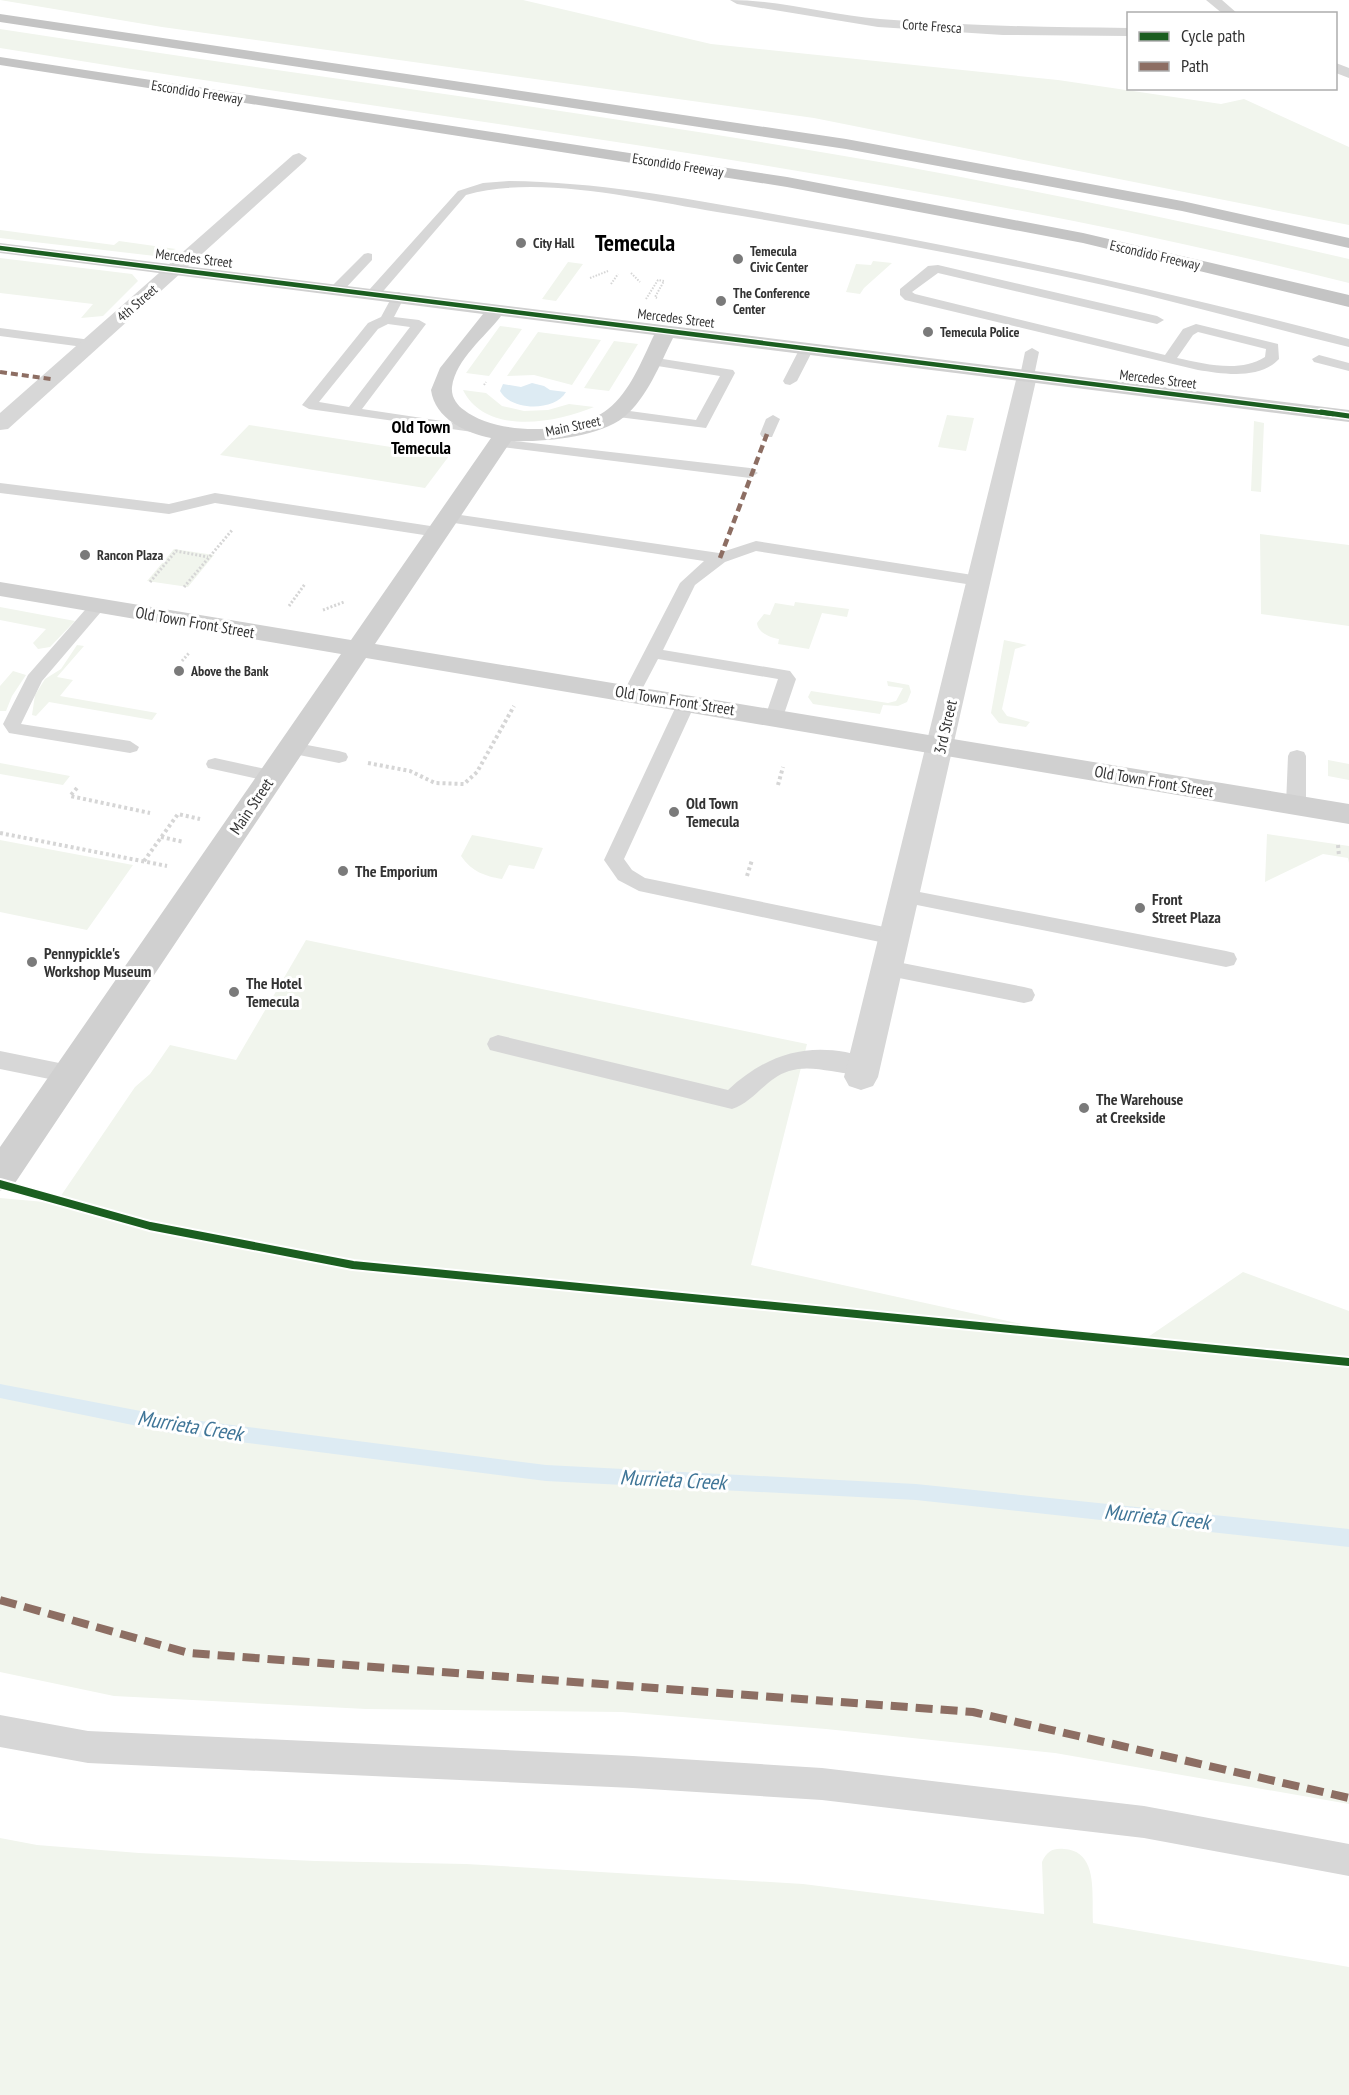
<svg xmlns="http://www.w3.org/2000/svg" width="1349" height="2095" viewBox="0 0 1349 2095" font-family="'PT Sans Narrow',sans-serif">
	<rect width="100%" height="100%" fill="#fff"/>
	<path fill="#f1f5ed" d="M 0,0 L 523,0 L 711,44 L 1058,80 L 1221,104 L 1244,99 L 1349,147 L 1349,225 L 814,118 L 162,27 Z
		M 0,29 C 297,75 595,112 891,164 C 1044,192 1197,224 1349,259 L 1349,283 C 905,171 450,122 0,48 Z
		M 0,230 L 114,245 L 119,241 L 176,249 L 155,256 L 0,238 Z
		M 0,258 L 132,274 L 138,281 L 103,316 L 81,318 L 93,304 L 0,293 Z
		M 873,261 L 892,263 L 864,288 L 860,294 L 846,292 L 856,264 L 871,265 Z
		M 568,262 L 583,264 L 556,301 L 542,299 Z
		M 500,326 L 522,329 L 489,376 L 466,373 Z
		M 538,332 L 601,340 L 572,385 L 534,375 L 507,376 Z
		M 614,341 L 638,344 L 609,391 L 584,388 Z
		M 463,390 L 486,393 L 502,406 L 524,411 L 548,410 L 569,404 L 594,407 C 556,423 486,436 463,390 Z
		M 947,415 L 974,418 L 966,451 L 938,447 Z
		M 1254,421 L 1264,423 L 1261,492 L 1251,491 Z
		M 249,425 L 449,456 L 425,488 L 220,455 Z
		M 1260,534 L 1349,545 L 1349,626 L 1261,614 Z
		M 174,549 L 214,555 L 188,587 L 147,581 Z
		M 795,602 L 849,609 L 847,617 L 822,613 L 809,649 L 778,644 L 779,639 C 773,638 758,634 757,623 L 764,614 L 770,615 L 775,603 L 794,606 Z
		M 0,607 L 75,621 L 50,647 L 38,649 L 33,643 L 46,629 L 0,620 Z
		M 1004,640 L 1027,645 L 1015,649 L 1002,709 L 1007,716 L 1030,722 L 1026,727 L 999,723 L 991,713 Z
		M 77,645 L 84,646 L 57,677 L 73,680 L 60,696 L 157,713 L 152,720 L 49,702 L 36,716 L 32,715 L 35,695 L 45,679 L 61,669 Z
		M 13,671 L 26,675 L 12,696 L 6,711 L 0,711 L 0,686 Z
		M 887,681 L 909,685 L 911,692 L 907,702 L 898,706 L 883,705 L 880,714 L 813,704 L 808,697 L 811,691 L 888,703 L 896,701 L 903,688 L 888,686 Z
		M 1328,760 L 1349,764 L 1349,780 L 1328,776 Z
		M 0,763 L 70,776 L 63,785 L 0,774 Z
		M 1267,834 L 1349,846 L 1349,863 L 1348,858 L 1323,854 L 1265,882 Z
		M 472,835 L 543,848 L 534,869 L 509,865 L 502,879 C 485,876 472,872 461,856 Z
		M 0,840 L 133,865 L 87,930 L 0,912 Z
		M 306,940 L 807,1044 L 751,1265 L 1132,1348 L 1243,1272 L 1349,1311 L 1349,1804 L 1055,1753 L 826,1729 L 622,1712 L 366,1709 L 114,1696 L 0,1672 L 0,1198 L 56,1203 L 135,1087 L 150,1074 L 170,1045 L 236,1060 Z
		M 0,1838 L 37,1845 L 139,1853 L 315,1861 L 466,1864 L 803,1884 L 1044,1914 L 1042,1862 C 1047,1851 1053,1848 1064,1849 C 1100,1851 1091,1898 1093,1923 L 1349,1967 L 1349,2095 L 0,2095 Z"/>
	<path fill="#ddebf3" d="M 532,383 L 544,386 L 550,390 L 566,392 C 554,412 511,411 500,391 L 503,384 L 521,387 Z"/>
	<g fill="none" stroke-linecap="round" stroke-linejoin="round">
		<path fill="#ddebf3" fill-rule="evenodd" d="M 0,1384 L 177,1418 L 546,1465 L 916,1484 L 1349,1529 L 1349,1547 L 916,1500 L 546,1481 L 177,1434 L 0,1398 Z"/>
		<path stroke="#d6d6d6" stroke-width="2" stroke-dasharray="1.5 1.5" stroke-linecap="butt" d="M 631,273 L 640,282
			M 590,278 L 608,271
			M 611,284 L 618,274
			M 646,299 L 658,280 L 664,281 L 655,297 L 657,298
			M 484,385 L 486,382"/>
		<path stroke="#d6d6d6" stroke-width="3" stroke-dasharray="2 2" stroke-linecap="butt" d="M 150,582 L 176,551 L 208,557
			M 184,587 L 233,529
			M 289,606 L 305,584
			M 323,610 L 344,602
			M 182,661 L 189,653
			M 265,675 L 267,673"/>
		<path stroke="#d6d6d6" stroke-width="4" stroke-dasharray="3 3" stroke-linecap="butt" d="M 368,763 L 410,771 L 435,783 L 464,784 L 477,772 L 514,706
			M 778,785 L 783,767
			M 77,788 L 70,796 L 150,813
			M 0,833 L 167,866
			M 161,837 L 184,842
			M 1338,845 L 1339,856
			M 144,861 L 178,814 L 200,819
			M 747,876 L 752,860"/>
		<path fill="#d7d7d7" fill-rule="evenodd" d="M 509,181 C 607,182 705,202 801,219 C 985,251 1168,291 1349,339 L 1349,347 C 1267,327 1186,304 1103,285 C 975,257 846,233 717,212 C 643,200 538,174 466,195 L 379,296 L 369,296 L 369,290 L 458,191 L 483,183 Z
			M 368,253 L 372,254 L 372,260 L 342,292 L 332,292 L 332,286 L 364,254 Z
			M 938,265 L 1157,316 L 1164,320 L 1157,324 L 938,273 L 912,292 L 915,294 L 1165,355 L 1183,329 L 1196,324 L 1278,344 L 1279,359 C 1260,380 1223,374 1198,370 L 905,300 L 900,295 L 900,289 L 928,266 ZM 1198,332 L 1266,349 L 1265,357 C 1240,373 1205,364 1177,358 L 1193,335 Z
			M 399,292 L 405,296 L 394,317 L 419,320 L 426,324 L 362,409 L 489,428 L 494,429 L 496,432 L 494,435 L 309,409 L 302,405 L 368,323 L 381,317 L 394,293 ZM 388,324 L 410,327 L 349,407 L 319,402 L 378,329 Z
			M 0,328 L 91,340 L 98,344 L 91,348 L 0,336 Z
			M 807,344 L 814,348 L 797,381 L 790,385 L 785,384 L 783,381 L 800,348 Z
			M 1032,348 L 1039,352 L 1034,376 L 1027,380 L 1020,376 L 1025,352 Z
			M 1319,355 L 1349,363 L 1349,371 L 1314,362 L 1312,359 Z
			M 650,357 L 733,370 L 735,373 L 706,428 L 610,416 L 608,413 L 610,410 L 615,409 L 696,420 L 720,376 L 645,364 L 643,361 Z
			M 773,415 L 780,419 L 772,437 L 762,437 L 760,434 L 766,419 Z
			M 498,439 L 750,468 L 758,473 L 750,478 L 493,446 L 491,443 L 493,440 Z
			M 0,483 L 169,504 L 215,493 L 437,527 L 445,532 L 437,537 L 215,503 L 169,514 L 0,493 Z
			M 447,513 L 719,553 L 756,541 L 979,576 L 987,581 L 979,586 L 756,551 L 725,562 L 695,585 L 663,650 L 790,671 L 796,679 L 783,717 L 774,723 L 765,717 L 778,679 L 658,659 L 638,697 L 626,697 L 623,693 L 680,583 L 704,561 L 441,521 L 439,518 L 441,515 Z
			M 98,601 L 106,606 L 42,681 L 21,724 L 130,741 L 139,747 L 137,751 L 130,753 L 9,733 L 3,724 L 28,675 L 92,602 Z
			M 687,696 L 696,702 L 624,859 L 632,870 L 645,878 L 894,929 L 901,932 L 905,937 L 901,942 L 894,945 L 639,891 L 618,880 L 604,860 L 678,702 Z
			M 291,742 L 339,751 L 346,753 L 348,757 L 346,761 L 339,763 L 284,752 L 282,748 L 284,744 Z
			M 1297,750 L 1304,752 L 1306,756 L 1306,805 L 1303,810 L 1289,810 L 1286,805 L 1288,756 L 1290,752 Z
			M 215,758 L 279,772 L 282,776 L 279,780 L 272,782 L 208,768 L 206,764 L 208,760 Z
			M 904,889 L 1226,951 L 1234,953 L 1237,959 L 1234,965 L 1226,967 L 897,901 L 894,896 L 897,891 Z
			M 887,960 L 1024,987 L 1032,989 L 1035,995 L 1032,1001 L 1024,1003 L 879,974 L 876,968 L 879,962 Z
			M 498,1035 L 728,1090 C 771,1050 816,1040 872,1059 L 875,1065 L 872,1071 C 846,1080 817,1062 789,1071 C 766,1078 754,1102 732,1109 L 490,1050 L 487,1044 L 490,1038 Z
			M 0,1051 L 69,1065 L 77,1068 L 80,1074 L 77,1080 L 69,1083 L 0,1069 Z
			M 0,1715 L 88,1731 L 633,1756 L 822,1768 L 1144,1806 L 1349,1844 L 1349,1876 L 1144,1838 L 822,1800 L 633,1788 L 88,1763 L 0,1747 Z"/>
		<path fill="#d7d7d7" fill-rule="evenodd" d="M 730,0 C 781,0 830,15 880,19 C 963,26 1045,27 1128,28 L 1128,36 L 1003,35 L 878,27 L 737,4 Z
			M 1206,0 L 1222,0 L 1238,14 L 1223,14 Z
			M 1336,63 L 1349,68 L 1349,78 L 1336,73 Z
			M 299,153 L 307,158 L 305,161 L 8,429 L 0,430 L 0,413 L 293,155 Z
			M 1027,370 L 1034,372 L 1037,376 L 878,1077 L 873,1086 L 861,1090 L 849,1086 L 844,1077 L 1017,376 L 1020,372 Z"/>
		<path fill="#d0d0d0" fill-rule="evenodd" d="M 0,243 L 1349,410 L 1349,422 L 673,338 C 660,364 647,398 624,417 C 598,438 543,442 511,441 L 375,644 L 1349,804 L 1349,824 L 366,658 L 13,1186 L 0,1191 L 0,1147 L 341,654 L 0,596 L 0,582 L 351,640 L 491,438 C 466,433 435,419 431,390 L 440,368 L 483,314 L 0,253 ZM 501,316 L 654,335 C 642,360 630,392 608,409 C 575,435 497,436 464,410 C 457,405 451,397 452,387 C 456,359 485,337 501,316 Z"/>
		<path fill="#c4c4c4" fill-rule="evenodd" d="M 0,14 L 846,139 L 1182,201 L 1349,238 L 1349,248 L 1182,211 L 846,149 L 0,22 Z
			M 0,57 L 787,177 L 1083,233 L 1349,295 L 1349,307 L 1083,243 L 787,187 L 0,65 Z"/>
		<path stroke="#8d6e63" stroke-width="4" stroke-dasharray="7 4" stroke-linecap="butt" d="M 0,372 L 51,379"/>
		<path stroke="#8d6e63" stroke-width="4.5" stroke-dasharray="8 4.5" stroke-linecap="butt" d="M 720,558 L 767,434"/>
		<path stroke="#8d6e63" stroke-width="8" stroke-dasharray="17 8" stroke-linecap="butt" d="M 0,1600 L 189,1653 L 973,1712 L 1349,1798"/>
		<g stroke="#fff" stroke-width="7">
			<path id="cycleway-far2" d="M 0,248 L 1333,414"/>
		</g>
		<g stroke="#fff" stroke-width="8">
			<path id="cycleway-far1" d="M 1321,412 L 1349,416"/>
		</g>
		<g stroke="#fff" stroke-width="12">
			<path id="cycleway" d="M 0,1184 L 150,1226 L 353,1265 L 1349,1362"/>
		</g>
		<use href="#cycleway-far2" stroke="#1b5e20" stroke-width="4.5"/>
		<use href="#cycleway-far1" stroke="#1b5e20" stroke-width="5"/>
		<use href="#cycleway" stroke="#1b5e20" stroke-width="8"/>
	</g>
	<g fill="#7a7a7a" stroke="#fff" stroke-width="2">
		<circle cx="521" cy="243" r="6"/>
		<circle cx="738" cy="259" r="6"/>
		<circle cx="721" cy="301" r="6"/>
		<circle cx="928" cy="332" r="6"/>
		<circle cx="85" cy="555" r="6"/>
		<circle cx="179" cy="671" r="6"/>
		<circle cx="674" cy="812" r="6"/>
		<circle cx="343" cy="871" r="6"/>
		<circle cx="1140" cy="908" r="6"/>
		<circle cx="32" cy="962" r="6"/>
		<circle cx="234" cy="992" r="6"/>
		<circle cx="1084" cy="1108" r="6"/>
	</g>
	<g text-anchor="middle" stroke-width="6" stroke-linejoin="round" paint-order="stroke">
		<g font-size="14" fill="#333" stroke="#fff">
			<text transform="translate(932 26) rotate(4)" y="5">Corte Fresca</text>
			<text transform="translate(197 92) rotate(9)" y="5">Escondido Freeway</text>
			<text transform="translate(678 165) rotate(9)" y="5">Escondido Freeway</text>
			<text transform="translate(1155 255) rotate(13)" y="5">Escondido Freeway</text>
			<text transform="translate(194 258) rotate(7)" y="5">Mercedes Street</text>
			<text transform="translate(137 303) rotate(-41)" y="5">4th Street</text>
			<text transform="translate(676 318) rotate(7)" y="5">Mercedes Street</text>
			<text transform="translate(1158 379) rotate(7)" y="5">Mercedes Street</text>
			<text transform="translate(573 426) rotate(-12)" y="5">Main Street</text>
		</g>
		<g font-size="14" font-weight="bold" fill="#333" stroke="#fff" text-anchor="start">
			<text x="533" y="248">City Hall</text>
			<text x="750" y="256">Temecula<tspan x="750" dy="16">Civic Center</tspan></text>
			<text x="733" y="298">The Conference<tspan x="733" dy="16">Center</tspan></text>
			<text x="940" y="337">Temecula Police</text>
			<text x="97" y="560">Rancon Plaza</text>
			<text x="191" y="676">Above the Bank</text>
		</g>
		<g font-size="16" fill="#333" stroke="#fff">
			<text transform="translate(195 622) rotate(10)" y="6">Old Town Front Street</text>
			<text transform="translate(675 700) rotate(9)" y="6">Old Town Front Street</text>
			<text transform="translate(945 727) rotate(-77)" y="6">3rd Street</text>
			<text transform="translate(1154 781) rotate(10)" y="6">Old Town Front Street</text>
			<text transform="translate(251 806) rotate(-56)" y="6">Main Street</text>
		</g>
		<g font-size="16" font-weight="bold" fill="#333" stroke="#fff" text-anchor="start">
			<text x="686" y="809">Old Town<tspan x="686" dy="18">Temecula</tspan></text>
			<text x="355" y="877">The Emporium</text>
			<text x="1152" y="905">Front<tspan x="1152" dy="18">Street Plaza</tspan></text>
			<text x="44" y="959">Pennypickle's<tspan x="44" dy="18">Workshop Museum</tspan></text>
			<text x="246" y="989">The Hotel<tspan x="246" dy="18">Temecula</tspan></text>
			<text x="1096" y="1105">The Warehouse<tspan x="1096" dy="18">at Creekside</tspan></text>
		</g>
		<g font-size="18" font-weight="bold" fill="#000" stroke="#fff">
			<text x="421" y="433">Old Town<tspan x="421" dy="21">Temecula</tspan></text>
		</g>
		<g font-size="21" font-style="italic" fill="#3f7597" stroke="#fff">
			<text transform="translate(190 1426) rotate(9)" y="7">Murrieta Creek</text>
			<text transform="translate(673 1480) rotate(3)" y="7">Murrieta Creek</text>
			<text transform="translate(1157 1517) rotate(6)" y="7">Murrieta Creek</text>
		</g>
		<g font-size="24" font-weight="bold" fill="#000" stroke="#fff">
			<text x="635" y="251">Temecula</text>
		</g>
	</g>
	<rect x="1127" y="12" width="210" height="78" fill="#ffffff" stroke="#adadad" stroke-width="1.5"/>
	<rect x="1139" y="32" width="30" height="9" fill="#1b5e20" stroke="#adadad" stroke-width="1.5"/>
	<text x="1181" y="42" font-size="18" fill="#333333">Cycle path</text>
	<rect x="1139" y="62" width="30" height="9" fill="#8d6e63" stroke="#adadad" stroke-width="1.5"/>
	<text x="1181" y="72" font-size="18" fill="#333333">Path</text>
</svg>
